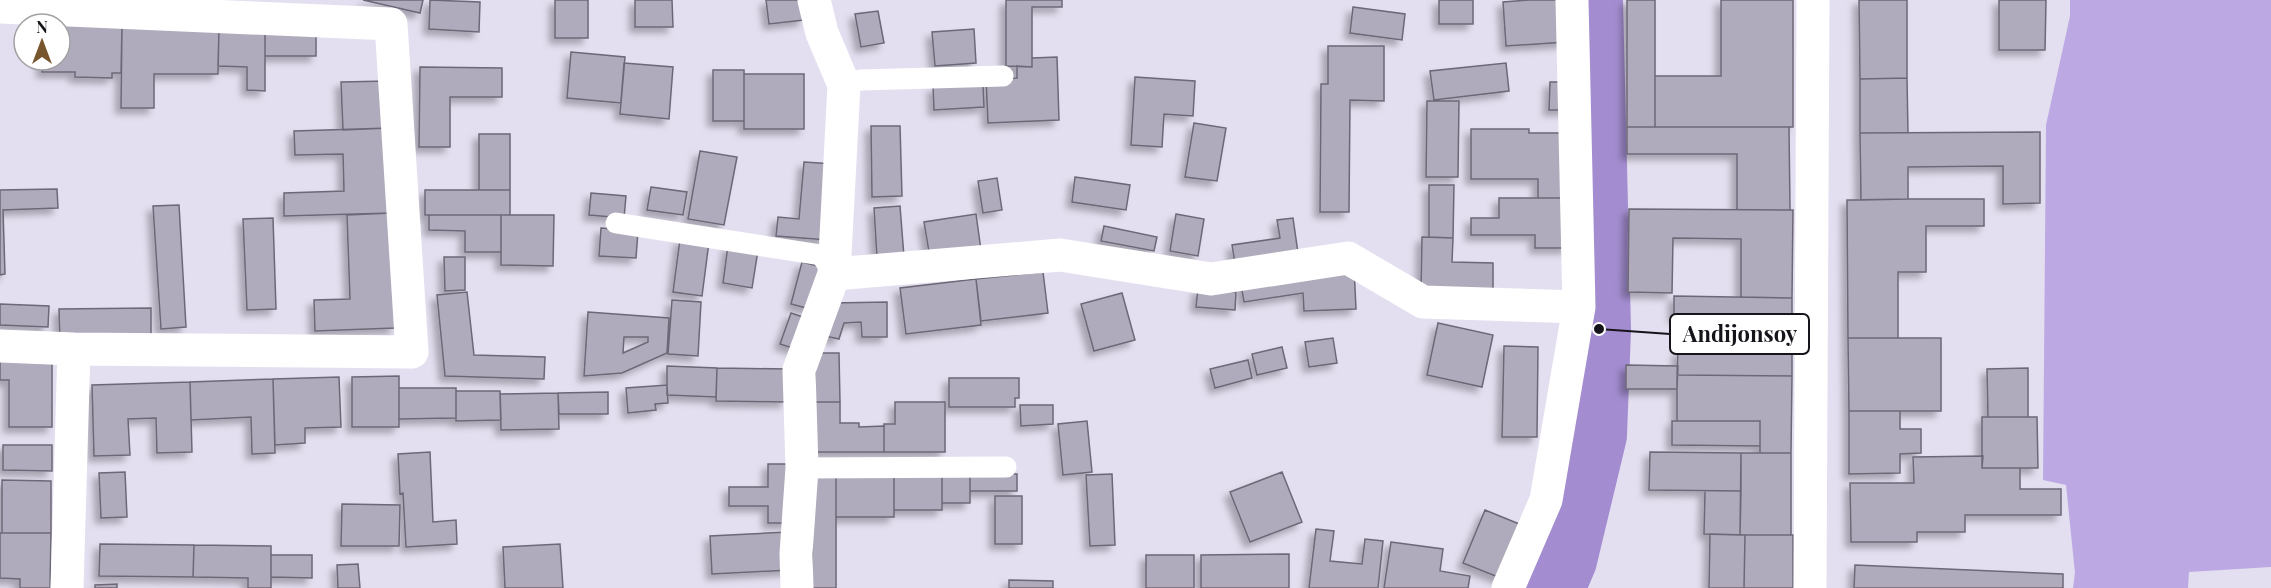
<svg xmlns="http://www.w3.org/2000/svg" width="2271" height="588" viewBox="0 0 2271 588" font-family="'Playfair Display',serif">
	<defs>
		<filter id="shadow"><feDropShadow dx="-5.5" dy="5.5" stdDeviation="3" flood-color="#0004"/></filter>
	</defs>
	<rect width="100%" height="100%" fill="#e4dff0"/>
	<path fill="#bca9e4" d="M 2070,0 L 2271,0 L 2271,567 L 2189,572 L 2188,588 L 2073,588 L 2075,573 L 2066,485 L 2043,480 L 2046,125 L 2070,16 Z"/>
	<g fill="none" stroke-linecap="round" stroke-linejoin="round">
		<path stroke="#a38dd0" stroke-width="64" d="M 1553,588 L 1565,560 L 1595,435 L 1599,329 L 1591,0"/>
	</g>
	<path fill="#b0abbc" stroke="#6d6877" stroke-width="1.5" fill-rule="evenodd" filter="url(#shadow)" d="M 363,0 L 423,0 L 420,13 Z
		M 430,0 L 480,2 L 479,32 L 429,29 Z
		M 555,0 L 588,0 L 588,38 L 555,38 Z
		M 635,0 L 672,0 L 673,27 L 635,27 Z
		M 766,0 L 801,0 L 804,20 L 769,24 Z
		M 1006,0 L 1062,0 L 1062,7 L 1032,7 L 1032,67 L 1006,66 Z
		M 1439,0 L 1473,0 L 1473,24 L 1439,24 Z
		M 1529,0 L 1563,0 L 1566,42 L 1506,46 L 1503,2 Z
		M 1627,0 L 1655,0 L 1655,127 L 1627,127 Z
		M 1721,0 L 1793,0 L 1793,127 L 1655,127 L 1655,76 L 1721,76 Z
		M 1859,0 L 1907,0 L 1907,78 L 1860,79 Z
		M 1999,0 L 2046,0 L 2045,50 L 1999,50 Z
		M 1353,7 L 1405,14 L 1402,40 L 1350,33 Z
		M 878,11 L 884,43 L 861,47 L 855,14 Z
		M 60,25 L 122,26 L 121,73 L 112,73 L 112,78 L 75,77 L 75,72 L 42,72 L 42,60 L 60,60 Z
		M 122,26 L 219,27 L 218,74 L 154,74 L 154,108 L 121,108 Z
		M 974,29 L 976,63 L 935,66 L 932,32 Z
		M 219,30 L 265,30 L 265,91 L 247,90 L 247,67 L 218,66 Z
		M 265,33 L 316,34 L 316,56 L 265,56 Z
		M 1328,46 L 1384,46 L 1384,101 L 1350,100 L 1349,212 L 1320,212 L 1321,84 L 1328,84 Z
		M 571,52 L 625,57 L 621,103 L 567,98 Z
		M 1057,57 L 1059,120 L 988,123 L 986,79 L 1017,78 L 1017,66 L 1032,67 L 1032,58 Z
		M 624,63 L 673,67 L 669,119 L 620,114 Z
		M 1506,63 L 1509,91 L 1434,100 L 1430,71 Z
		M 420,67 L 502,68 L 502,97 L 450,97 L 450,147 L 419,147 Z
		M 713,70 L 744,70 L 744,121 L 713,121 Z
		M 744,74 L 804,74 L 804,129 L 744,129 Z
		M 1135,77 L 1195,81 L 1193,116 L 1164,114 L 1162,147 L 1131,145 Z
		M 1907,78 L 1908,133 L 1860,133 L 1860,79 Z
		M 388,81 L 389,128 L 343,130 L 341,82 Z
		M 1550,82 L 1569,82 L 1569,110 L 1549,110 Z
		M 983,85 L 984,107 L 934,110 L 933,87 Z
		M 1427,101 L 1459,101 L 1458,177 L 1426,177 Z
		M 1194,123 L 1226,128 L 1217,181 L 1185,177 Z
		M 871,126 L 900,126 L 902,196 L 872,197 Z
		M 1627,127 L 1789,127 L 1790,210 L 1737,210 L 1737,154 L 1627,154 Z
		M 389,128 L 392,213 L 284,216 L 284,193 L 344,191 L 343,154 L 295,155 L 294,131 Z
		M 1471,129 L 1529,129 L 1529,133 L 1568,133 L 1568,198 L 1538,198 L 1538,179 L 1471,179 Z
		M 2040,132 L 2040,203 L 2003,204 L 2003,166 L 1908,167 L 1908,199 L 1861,200 L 1860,133 Z
		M 479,134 L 510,134 L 510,190 L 479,190 Z
		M 700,151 L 737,157 L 724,225 L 688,219 Z
		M 804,162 L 834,164 L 828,240 L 776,236 L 778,217 L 799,219 Z
		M 1075,177 L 1130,185 L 1126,210 L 1072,202 Z
		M 997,178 L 1002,210 L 983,213 L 978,181 Z
		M 1429,185 L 1454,185 L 1453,238 L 1429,237 Z
		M 651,187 L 687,192 L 683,215 L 647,210 Z
		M 57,189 L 58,208 L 3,210 L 5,274 L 0,275 L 0,190 Z
		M 425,190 L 510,190 L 510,215 L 425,215 Z
		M 591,193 L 626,196 L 624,218 L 589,215 Z
		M 1499,198 L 1568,198 L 1568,248 L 1535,248 L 1535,235 L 1471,235 L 1471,218 L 1499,218 Z
		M 1908,199 L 1984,199 L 1984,226 L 1926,226 L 1926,272 L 1898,272 L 1898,338 L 1848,338 L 1847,200 Z
		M 179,205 L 186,327 L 161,329 L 153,206 Z
		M 900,206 L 904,257 L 877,258 L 874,208 Z
		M 1629,209 L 1793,210 L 1792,298 L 1741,297 L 1741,239 L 1673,238 L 1672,293 L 1628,292 Z
		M 392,213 L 395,328 L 315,331 L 314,300 L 350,299 L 347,215 Z
		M 976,214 L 981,250 L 930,258 L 924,222 Z
		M 1176,214 L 1204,219 L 1198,256 L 1170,251 Z
		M 429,215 L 501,215 L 501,252 L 465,252 L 465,231 L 429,230 Z
		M 501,215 L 554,215 L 553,266 L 501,265 Z
		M 273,218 L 276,309 L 247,310 L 243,219 Z
		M 1293,218 L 1298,253 L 1235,263 L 1232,245 L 1280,238 L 1277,220 Z
		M 1104,226 L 1157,237 L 1154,251 L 1101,241 Z
		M 601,228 L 638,231 L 636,258 L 599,256 Z
		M 1422,237 L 1453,238 L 1452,262 L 1493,263 L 1493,292 L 1421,290 Z
		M 680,239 L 709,242 L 702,296 L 673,292 Z
		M 728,245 L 758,250 L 752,288 L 723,283 Z
		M 444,257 L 465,257 L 465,290 L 445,291 Z
		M 802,262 L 822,267 L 810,309 L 791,304 Z
		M 1354,267 L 1356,309 L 1304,311 L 1303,293 L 1244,302 L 1240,279 Z
		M 1043,272 L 1048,313 L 981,321 L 976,279 Z
		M 976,279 L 981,325 L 906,334 L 900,288 Z
		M 1198,288 L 1236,292 L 1235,310 L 1196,307 Z
		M 467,292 L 474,355 L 545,357 L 544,379 L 445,376 L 437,295 Z
		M 1122,293 L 1135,340 L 1094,351 L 1081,304 Z
		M 1674,296 L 1792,298 L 1792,376 L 1677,375 L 1678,350 L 1750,350 L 1751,317 L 1674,317 Z
		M 672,300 L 701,302 L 698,356 L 668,354 Z
		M 887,302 L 887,337 L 862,337 L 861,322 L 844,323 L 839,339 L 825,336 L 833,303 Z
		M 0,304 L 49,306 L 48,327 L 0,325 Z
		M 151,308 L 151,343 L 60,345 L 59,309 Z
		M 588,312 L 669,318 L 667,353 L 622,373 L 584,376 ZM 624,337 L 648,337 L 648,342 L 623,353 Z
		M 791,313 L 809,319 L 799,350 L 780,344 Z
		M 1438,323 L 1493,335 L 1482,387 L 1427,375 Z
		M 1333,338 L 1337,363 L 1309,367 L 1305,342 Z
		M 1848,338 L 1941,338 L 1941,411 L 1849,411 Z
		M 1504,346 L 1538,347 L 1537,437 L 1502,437 Z
		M 1282,347 L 1287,368 L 1257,375 L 1252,354 Z
		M 815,353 L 839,353 L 840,402 L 815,402 Z
		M 0,354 L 52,354 L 52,427 L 9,427 L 9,380 L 0,380 Z
		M 1248,360 L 1252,378 L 1215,388 L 1210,369 Z
		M 1626,365 L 1678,366 L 1677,389 L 1626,389 Z
		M 667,366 L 717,368 L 716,397 L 667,395 Z
		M 717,368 L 787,369 L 786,402 L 716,401 Z
		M 2028,368 L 2028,417 L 1988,417 L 1987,369 Z
		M 1677,375 L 1792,376 L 1791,453 L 1760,453 L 1760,421 L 1677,421 Z
		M 399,376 L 399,427 L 352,427 L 352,377 Z
		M 339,377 L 341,427 L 305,428 L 305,443 L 275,445 L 273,379 Z
		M 949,378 L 1019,378 L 1019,398 L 1015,398 L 1015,407 L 949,407 Z
		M 273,379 L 275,453 L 252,454 L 251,417 L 191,420 L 190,382 Z
		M 190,382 L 192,452 L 157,453 L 156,418 L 128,419 L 130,455 L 94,456 L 92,385 Z
		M 667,385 L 668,403 L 655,404 L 656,410 L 628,413 L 626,388 Z
		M 399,388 L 456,388 L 456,418 L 399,419 Z
		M 456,391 L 500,391 L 501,420 L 456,421 Z
		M 608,392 L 608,414 L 559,414 L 558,393 Z
		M 558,393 L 559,429 L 501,430 L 500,394 Z
		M 815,402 L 840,402 L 840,423 L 859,423 L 859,427 L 884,426 L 884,452 L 815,452 Z
		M 895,402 L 945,402 L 945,452 L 884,452 L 884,424 L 895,424 Z
		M 1020,405 L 1053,405 L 1053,424 L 1021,426 Z
		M 1849,411 L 1900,411 L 1900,429 L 1921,429 L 1921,453 L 1900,454 L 1900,473 L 1849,474 Z
		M 1982,417 L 2037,417 L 2038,468 L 1982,468 Z
		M 1087,421 L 1092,472 L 1063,475 L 1058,424 Z
		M 1672,421 L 1760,421 L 1760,446 L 1672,445 Z
		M 3,445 L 52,445 L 52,471 L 3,470 Z
		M 430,452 L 433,522 L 456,520 L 457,544 L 406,547 L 403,493 L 400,494 L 398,454 Z
		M 1650,452 L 1741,453 L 1741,491 L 1649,490 Z
		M 1741,453 L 1791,453 L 1791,535 L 1740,535 Z
		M 1983,456 L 1982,468 L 2020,468 L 2020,489 L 2061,489 L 2061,515 L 1965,515 L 1965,532 L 1917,532 L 1917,542 L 1851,542 L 1850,483 L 1914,483 L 1913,457 Z
		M 768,464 L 792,464 L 792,523 L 768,523 L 768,506 L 729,506 L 729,487 L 768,487 Z
		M 836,471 L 894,471 L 894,517 L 836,517 Z
		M 894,471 L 942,471 L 942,510 L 894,510 Z
		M 942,471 L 970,471 L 970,503 L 942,503 Z
		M 125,472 L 127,517 L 101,518 L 99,473 Z
		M 1282,472 L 1302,522 L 1250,542 L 1230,492 Z
		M 970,474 L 1017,474 L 1017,491 L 970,491 Z
		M 1112,474 L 1115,545 L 1090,546 L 1086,475 Z
		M 813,475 L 836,475 L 836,588 L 812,588 Z
		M 2,480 L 51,481 L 51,533 L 2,533 Z
		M 1705,491 L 1741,491 L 1740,535 L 1704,534 Z
		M 995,496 L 1022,496 L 1022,544 L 995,544 Z
		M 342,504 L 400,505 L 399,546 L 341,546 Z
		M 1485,510 L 1529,528 L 1508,581 L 1463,563 Z
		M 1316,529 L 1334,531 L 1330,561 L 1362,564 L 1365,539 L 1383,541 L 1378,588 L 1309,588 Z
		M 788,532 L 790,570 L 712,574 L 710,536 Z
		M 0,533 L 51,533 L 50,588 L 20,588 L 20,579 L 0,578 Z
		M 1710,534 L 1745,535 L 1744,588 L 1709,588 Z
		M 1745,535 L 1793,535 L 1793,588 L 1744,588 Z
		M 1391,542 L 1443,549 L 1440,571 L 1470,576 L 1468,588 L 1384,588 Z
		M 100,544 L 194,545 L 193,577 L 99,576 Z
		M 560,544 L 563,588 L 505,588 L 503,547 Z
		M 194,545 L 271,546 L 271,588 L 248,588 L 248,578 L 193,577 Z
		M 1289,554 L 1289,588 L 1201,588 L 1201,555 Z
		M 271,555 L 312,555 L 312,578 L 271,577 Z
		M 1146,555 L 1194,555 L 1194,588 L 1146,588 Z
		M 358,564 L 360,588 L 338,588 L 337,565 Z
		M 1855,565 L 2063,574 L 2063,588 L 1854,588 Z
		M 1009,580 L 1053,581 L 1053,588 L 1009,588 Z
		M 117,584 L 117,588 L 95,588 L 95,585 Z"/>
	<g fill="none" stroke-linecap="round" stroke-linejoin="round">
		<path stroke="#fff" stroke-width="21" d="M 844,85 L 860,80 L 1003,76
			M 616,223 L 821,255 L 834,274
			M 802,468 L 1006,467"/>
		<path stroke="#fff" stroke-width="33" d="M 0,7 L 391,24 L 412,352 L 74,349 L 0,346
			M 834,274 L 1060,255 L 1211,279 L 1348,258 L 1423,302 L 1579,307
			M 67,588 L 74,349
			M 797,588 L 796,554 L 802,468 L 799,370 L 834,274 L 844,85 L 822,33 L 814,0
			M 1508,588 L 1546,500 L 1579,307 L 1572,0
			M 1810,588 L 1813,0"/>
	</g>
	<path fill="none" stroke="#16141a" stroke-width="2" d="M1599 329L1670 334"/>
	<circle fill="#16141a" stroke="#fff" stroke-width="2" cx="1599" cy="329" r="6"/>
	<rect fill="#fff" stroke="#16141a" stroke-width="2" x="1670" y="314" width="139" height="40" rx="6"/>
	<g font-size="22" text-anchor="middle" font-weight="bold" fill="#16141a">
		<text x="1740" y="342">Andijonsoy</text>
	</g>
	<g transform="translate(42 42)"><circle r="28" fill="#ffffff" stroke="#a2a1a3" stroke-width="1.5"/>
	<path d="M0-4.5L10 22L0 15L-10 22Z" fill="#77552d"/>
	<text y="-9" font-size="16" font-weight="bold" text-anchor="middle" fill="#16141a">N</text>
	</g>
</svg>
